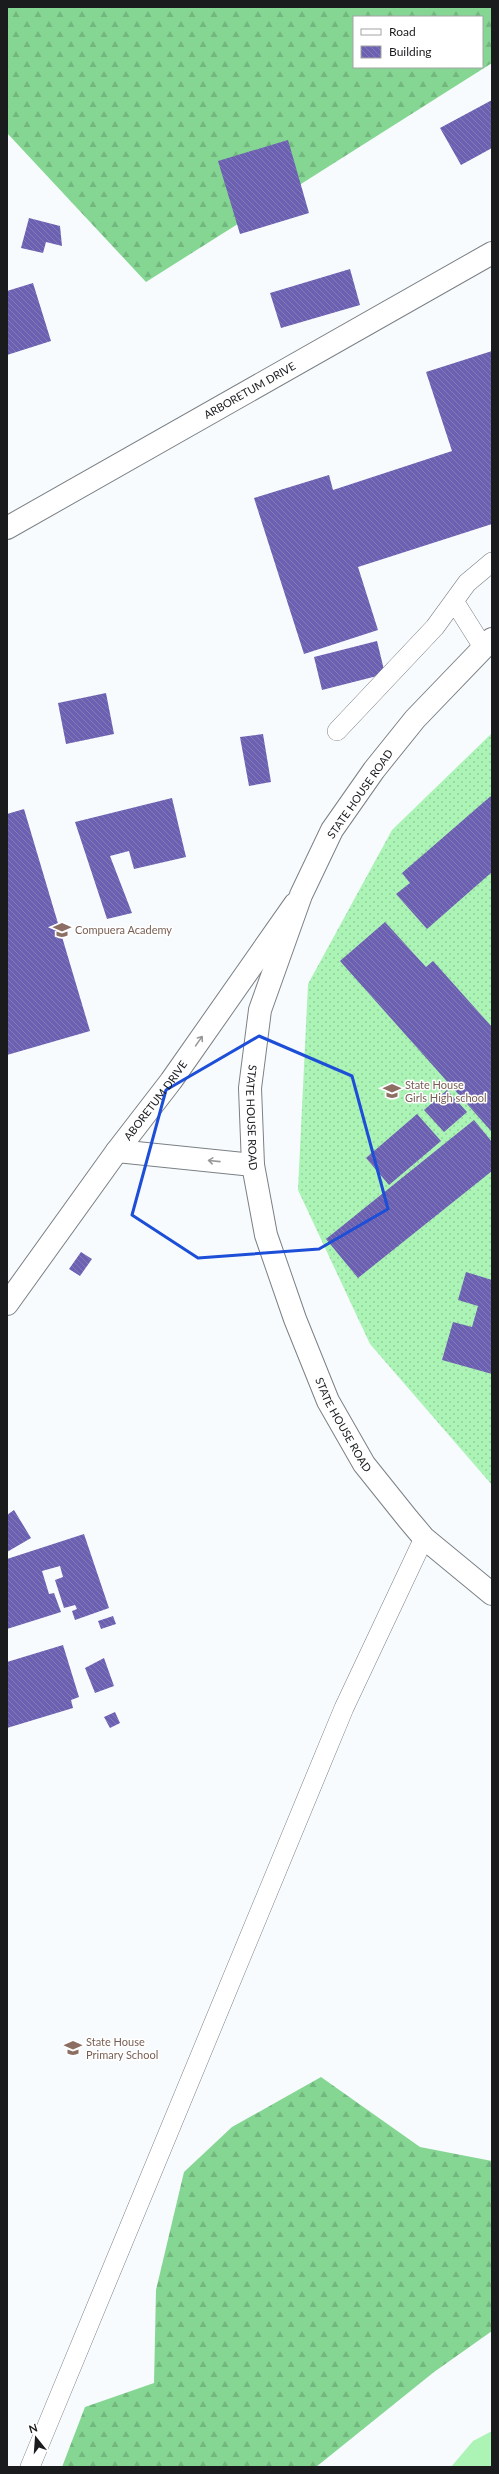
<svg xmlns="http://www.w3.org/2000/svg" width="499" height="2474" viewBox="0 0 499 2474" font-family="Lato,sans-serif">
	<defs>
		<pattern id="grass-dots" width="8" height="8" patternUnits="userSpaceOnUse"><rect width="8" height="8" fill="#acf3b6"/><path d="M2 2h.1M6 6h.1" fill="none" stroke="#93d09c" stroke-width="1.8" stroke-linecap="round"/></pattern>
		<pattern id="forest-firs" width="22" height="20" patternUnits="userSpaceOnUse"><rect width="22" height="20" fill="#85d692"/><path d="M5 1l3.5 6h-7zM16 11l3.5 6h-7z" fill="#72b77d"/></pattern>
		<pattern id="building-back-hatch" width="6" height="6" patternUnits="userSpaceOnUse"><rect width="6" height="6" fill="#6b60b1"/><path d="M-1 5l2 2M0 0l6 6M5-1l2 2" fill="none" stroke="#837bb4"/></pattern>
	</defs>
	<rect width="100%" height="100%" fill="#f7fbfe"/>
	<path fill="url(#grass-dots)" d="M 492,733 L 492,1485 L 370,1344 L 298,1190 L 308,984 L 392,830 Z"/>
	<path fill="url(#forest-firs)" fill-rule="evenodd" d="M 7,7 L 492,7 L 492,63 L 146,282 L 7,133 ZM 354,17 L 482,17 L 482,67 L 354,67 Z
		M 321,2077 L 420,2147 L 492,2161 L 492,2331 L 434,2372 L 316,2467 L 62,2467 L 85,2407 L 154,2383 L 156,2290 L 184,2172 L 232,2127 Z"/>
	<path fill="#acf3b6" d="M 492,2431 L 492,2467 L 451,2467 L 473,2441 Z"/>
	<path fill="url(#building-back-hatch)" d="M 492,100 L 492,148 L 461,165 L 440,128 Z
		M 288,140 L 309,213 L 240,234 L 218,161 Z
		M 29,218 L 60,226 L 62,246 L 46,242 L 43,253 L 21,248 Z
		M 350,269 L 360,305 L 281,328 L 270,293 Z
		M 33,283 L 51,341 L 7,355 L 7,291 Z
		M 492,351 L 492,524 L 358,567 L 378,630 L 304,654 L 254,498 L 329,475 L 333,490 L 452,451 L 426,372 Z
		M 377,641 L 385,674 L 322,690 L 314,657 Z
		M 106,693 L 114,734 L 66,744 L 58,703 Z
		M 263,734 L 271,782 L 249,786 L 240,737 Z
		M 492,795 L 492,872 L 427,929 L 396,894 L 410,883 L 402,873 Z
		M 172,798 L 186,857 L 134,869 L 129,851 L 110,856 L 132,913 L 107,919 L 75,822 Z
		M 24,809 L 90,1031 L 7,1055 L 7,814 Z
		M 385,922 L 426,967 L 433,961 L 492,1027 L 492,1132 L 340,961 Z
		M 447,1090 L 467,1112 L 444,1132 L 424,1110 Z
		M 417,1114 L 441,1141 L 389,1185 L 366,1158 Z
		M 474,1120 L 492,1142 L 492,1171 L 358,1278 L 326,1239 Z
		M 81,1252 L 92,1259 L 80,1276 L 69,1269 Z
		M 466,1272 L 492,1280 L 492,1374 L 442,1360 L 453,1322 L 472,1327 L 478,1306 L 458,1300 Z
		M 14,1510 L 31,1538 L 7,1552 L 7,1515 Z
		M 84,1534 L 109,1608 L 75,1620 L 72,1611 L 77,1609 L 75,1605 L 64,1608 L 55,1580 L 63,1577 L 60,1566 L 42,1571 L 49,1594 L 54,1593 L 61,1612 L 7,1629 L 7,1559 Z
		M 113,1616 L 116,1624 L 101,1629 L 98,1621 Z
		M 63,1645 L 79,1697 L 71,1700 L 73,1708 L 7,1728 L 7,1662 Z
		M 104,1658 L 114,1686 L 95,1693 L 85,1668 Z
		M 115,1712 L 120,1723 L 110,1728 L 104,1717 Z"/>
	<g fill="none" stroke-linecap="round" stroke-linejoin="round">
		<g stroke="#7b8085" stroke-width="20">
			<path id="lane" d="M 454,601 L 483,647
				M 337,731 L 435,627 L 467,583 L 492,562
				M 30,2467 L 344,1708 L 424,1538"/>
		</g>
		<g stroke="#7b8085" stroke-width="24">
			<g id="street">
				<path id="s1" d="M 7,528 L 492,253"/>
				<path d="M 117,1151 L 253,1165"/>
				<path id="s2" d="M 7,1304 L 117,1151 L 171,1081 L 295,904"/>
			</g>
		</g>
		<g stroke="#7b8085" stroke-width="24">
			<g id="secondary">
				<path id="s3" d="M 492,639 L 415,719 L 374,770 L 332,830 L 301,895 L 260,1010 L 250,1088 L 253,1165 L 266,1235 L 295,1319 L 328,1401 L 364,1464 L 408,1519 L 424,1538 L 492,1594"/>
			</g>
		</g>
		<use href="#lane" stroke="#fff" stroke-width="19"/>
		<use href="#street" stroke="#fff" stroke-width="22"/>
		<use href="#secondary" stroke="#fff" stroke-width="22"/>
	</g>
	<defs><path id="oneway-shaft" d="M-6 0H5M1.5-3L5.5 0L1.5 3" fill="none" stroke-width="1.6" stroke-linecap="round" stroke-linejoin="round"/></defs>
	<g stroke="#989899">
		<use href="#oneway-shaft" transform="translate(199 1041) rotate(-55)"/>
		<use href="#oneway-shaft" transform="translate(214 1161) rotate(-174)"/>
	</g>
	<path fill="none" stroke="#1d4ed8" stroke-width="3" stroke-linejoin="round" d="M 259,1036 L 352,1076 L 388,1209 L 319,1249 L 198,1258 L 132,1215 L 166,1090 Z"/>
	<defs>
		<g id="school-bare" transform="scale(1.38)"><path d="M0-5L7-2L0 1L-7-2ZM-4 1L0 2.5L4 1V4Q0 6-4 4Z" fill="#8d6e63" stroke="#fff" stroke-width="2.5" paint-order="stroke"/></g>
	</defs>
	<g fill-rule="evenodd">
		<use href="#school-bare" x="62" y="930"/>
		<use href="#school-bare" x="392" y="1091"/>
		<use href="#school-bare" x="73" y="2048"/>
	</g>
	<g text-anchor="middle" stroke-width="3" stroke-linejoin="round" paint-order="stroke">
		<g font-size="11" fill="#191b1d" stroke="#fff">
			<text dy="4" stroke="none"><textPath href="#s1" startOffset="279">ARBORETUM DRIVE</textPath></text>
			<text transform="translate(360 794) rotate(-55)" y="4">STATE HOUSE ROAD</text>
			<text dy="4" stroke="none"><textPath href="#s2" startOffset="252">ABORETUM DRIVE</textPath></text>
			<text dy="4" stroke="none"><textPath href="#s3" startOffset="552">STATE HOUSE ROAD</textPath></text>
			<text dy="4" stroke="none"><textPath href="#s3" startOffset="876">STATE HOUSE ROAD</textPath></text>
		</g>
		<g font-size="11" fill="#785e54" stroke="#fff" text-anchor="start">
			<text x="75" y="934">Compuera Academy</text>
			<text x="405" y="1089">State House<tspan x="405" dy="13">Girls High school</tspan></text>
			<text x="86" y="2046">State House<tspan x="86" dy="13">Primary School</tspan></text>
		</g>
	</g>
	<rect width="499" height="2474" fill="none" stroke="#191b1d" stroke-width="16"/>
	<rect x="353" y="16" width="130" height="52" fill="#ffffff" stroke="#a3a4a5"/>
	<rect x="361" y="29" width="20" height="6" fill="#ffffff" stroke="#a3a4a5"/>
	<text x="389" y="36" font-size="12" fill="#191b1d">Road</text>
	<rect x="361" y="46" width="20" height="12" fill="url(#building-back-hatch)" stroke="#a3a4a5"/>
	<text x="389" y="56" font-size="12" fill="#191b1d">Building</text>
	<g transform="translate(36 2438) rotate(343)" stroke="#ffffff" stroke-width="3" paint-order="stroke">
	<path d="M0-3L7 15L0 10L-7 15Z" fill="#191b1d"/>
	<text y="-6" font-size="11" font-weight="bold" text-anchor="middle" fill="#191b1d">N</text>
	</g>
</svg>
